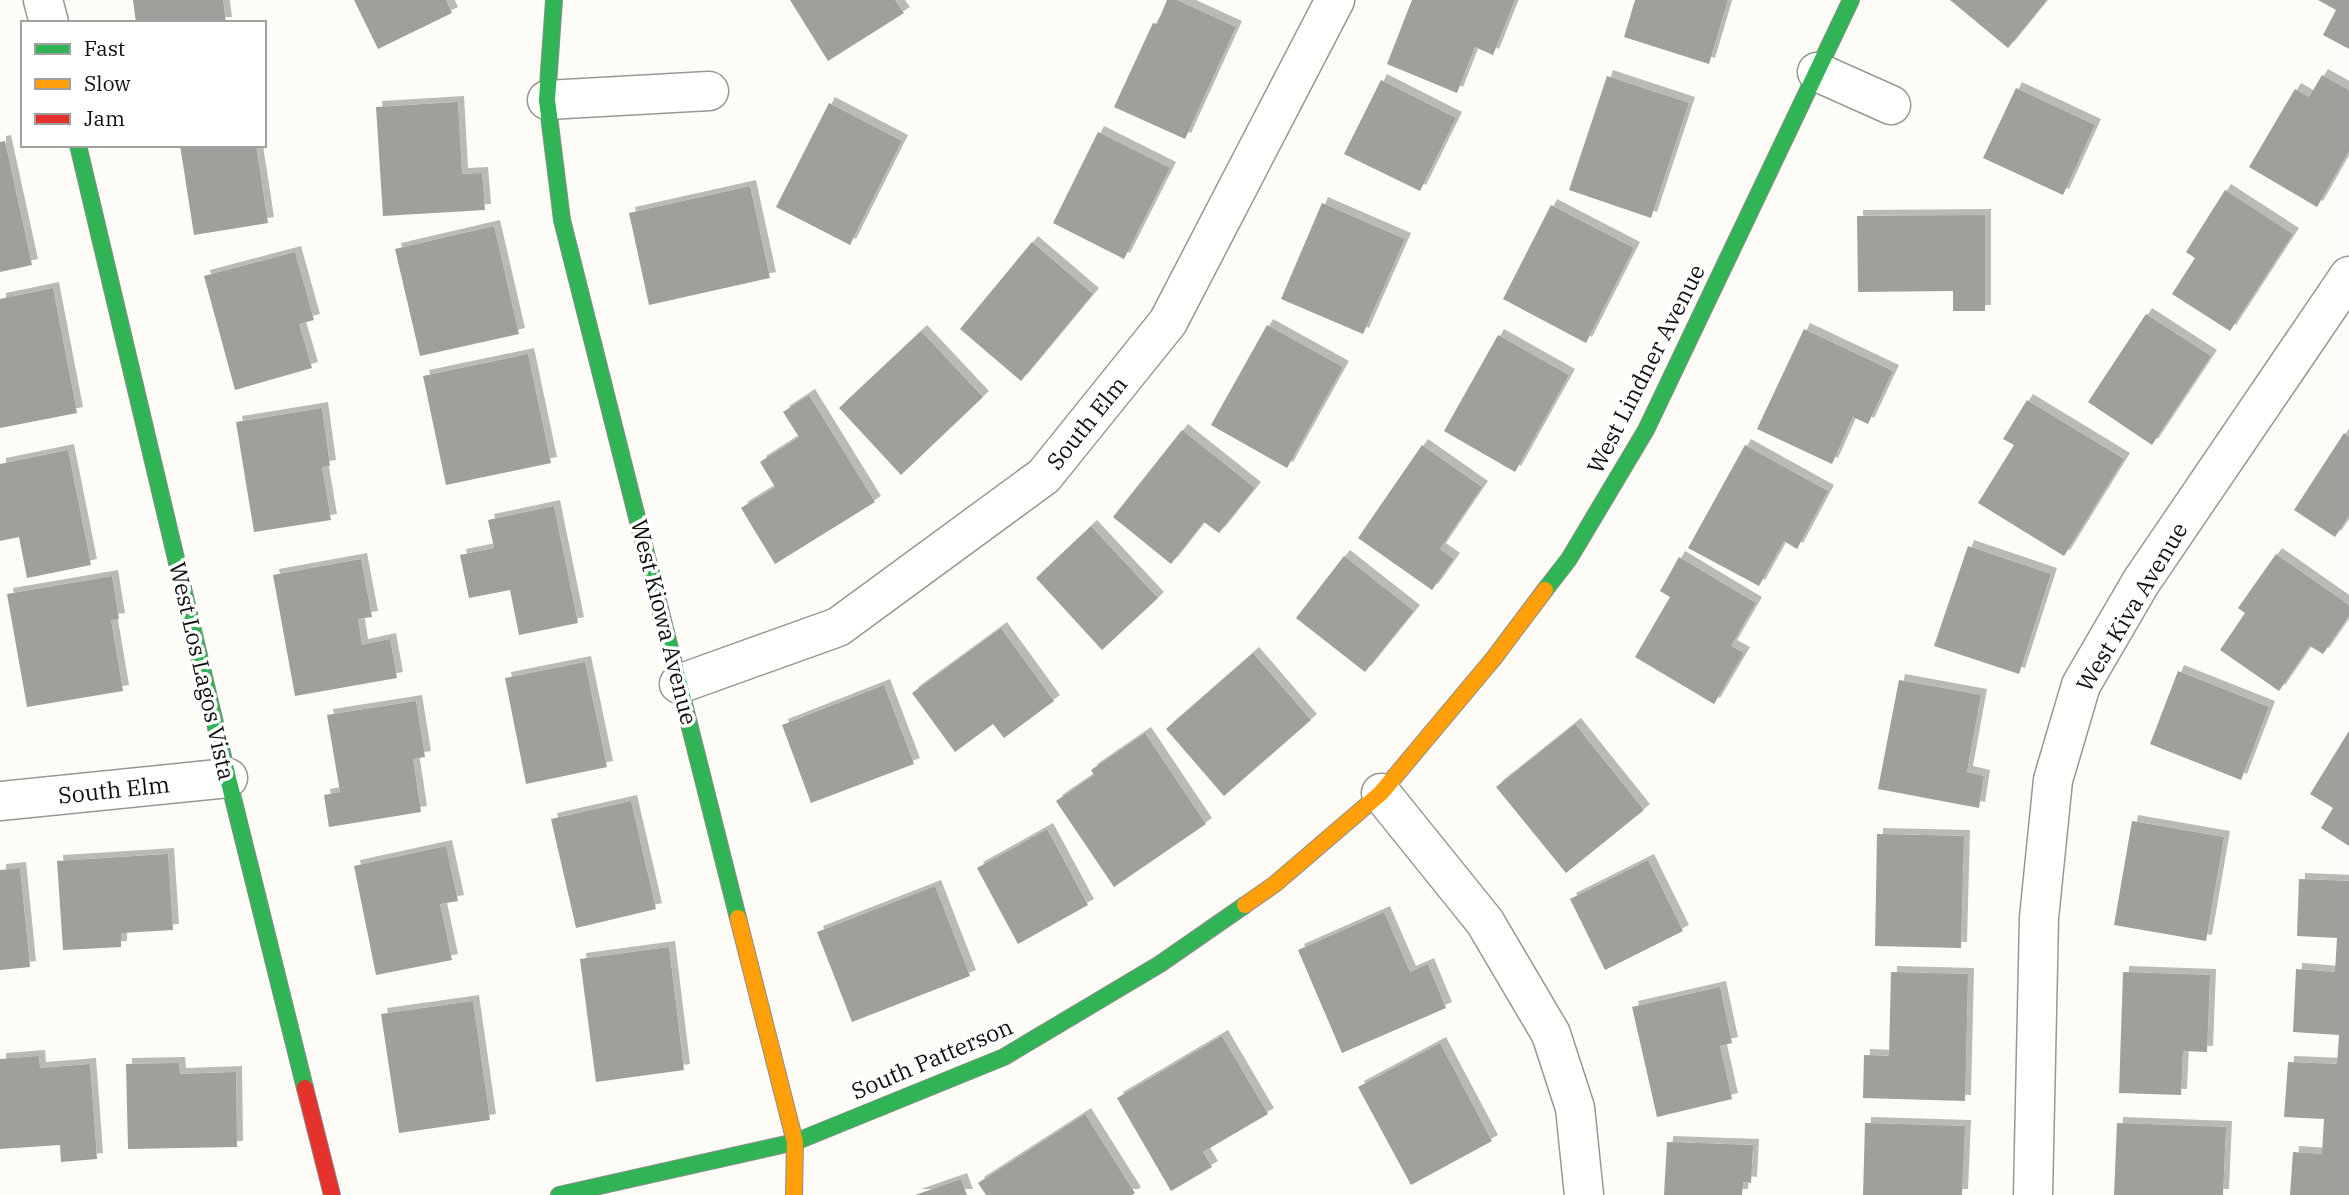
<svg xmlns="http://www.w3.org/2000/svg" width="2349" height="1195" viewBox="0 0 2349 1195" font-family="'IBM Plex Serif',serif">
	<defs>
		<filter id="shadow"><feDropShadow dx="6" dy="-6" stdDeviation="0" flood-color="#0004"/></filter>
	</defs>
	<rect width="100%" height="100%" fill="#fdfcf7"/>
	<path fill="#a19f9c" filter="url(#shadow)" d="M 133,0 L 223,0 L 226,23 L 136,23 Z
		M 354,0 L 446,0 L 452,13 L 378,49 Z
		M 790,0 L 895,0 L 904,13 L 828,61 Z
		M 1167,0 L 1177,0 L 1236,27 L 1185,139 L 1114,107 L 1153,23 L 1157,24 Z
		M 1412,0 L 1515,0 L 1493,55 L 1475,47 L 1457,93 L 1387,64 Z
		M 1635,0 L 1728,0 L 1709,64 L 1624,37 Z
		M 1950,0 L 2047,0 L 2008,48 Z
		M 2318,0 L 2349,0 L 2349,49 L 2323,35 L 2336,10 Z
		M 2322,75 L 2349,90 L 2349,151 L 2317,207 L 2249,167 L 2295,89 L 2309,97 Z
		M 1607,76 L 1689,103 L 1651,218 L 1569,190 Z
		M 1381,80 L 1456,118 L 1420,191 L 1344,154 Z
		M 2016,88 L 2095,125 L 2063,195 L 1983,158 Z
		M 458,102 L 462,174 L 482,173 L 485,210 L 383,216 L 376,107 Z
		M 829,103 L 902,141 L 850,245 L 776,207 Z
		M 1098,132 L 1170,168 L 1124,259 L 1053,223 Z
		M 5,141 L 32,265 L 0,272 L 0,142 Z
		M 180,145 L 256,145 L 268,223 L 194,235 Z
		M 750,186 L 770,278 L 649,305 L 629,213 Z
		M 2225,190 L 2293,234 L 2230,331 L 2172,294 L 2195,258 L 2186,252 Z
		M 1322,203 L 1405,239 L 1363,334 L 1281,299 Z
		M 1551,205 L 1634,248 L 1586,343 L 1503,299 Z
		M 1985,215 L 1985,311 L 1953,311 L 1953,291 L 1858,292 L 1857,216 Z
		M 494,226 L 519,334 L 420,356 L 395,249 Z
		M 1032,242 L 1093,294 L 1021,381 L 960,329 Z
		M 295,252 L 314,320 L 299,324 L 312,368 L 235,390 L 204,276 Z
		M 53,288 L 77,413 L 0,428 L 0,299 Z
		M 2146,314 L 2211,356 L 2152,445 L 2088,402 Z
		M 1267,325 L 1343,367 L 1287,468 L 1211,425 Z
		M 1804,329 L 1893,371 L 1868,424 L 1853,417 L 1832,464 L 1757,429 Z
		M 921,331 L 983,397 L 901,475 L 839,408 Z
		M 1498,335 L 1569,375 L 1515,472 L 1444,431 Z
		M 528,354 L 551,463 L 446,485 L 423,376 Z
		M 809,395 L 875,502 L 775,564 L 741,508 L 775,487 L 760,462 L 799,437 L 783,412 Z
		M 2027,400 L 2124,459 L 2064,556 L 1978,503 L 2014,445 L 2003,439 Z
		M 322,408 L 330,466 L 322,467 L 331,520 L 254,532 L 236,422 Z
		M 1182,430 L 1255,488 L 1219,533 L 1204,522 L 1171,564 L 1113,517 Z
		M 2344,433 L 2349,437 L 2349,516 L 2335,537 L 2294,510 Z
		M 1422,445 L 1482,487 L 1440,549 L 1454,559 L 1432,590 L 1358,538 Z
		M 1745,445 L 1828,491 L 1797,549 L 1784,541 L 1759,586 L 1688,548 Z
		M 68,450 L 91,565 L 27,578 L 19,537 L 0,541 L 0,464 Z
		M 554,506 L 578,623 L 519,635 L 510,590 L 469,598 L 460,555 L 494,548 L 488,520 Z
		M 1091,526 L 1158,598 L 1102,650 L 1036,578 Z
		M 1968,546 L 2051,574 L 2019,674 L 1934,646 Z
		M 2276,554 L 2349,605 L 2349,616 L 2323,654 L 2310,646 L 2279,691 L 2220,650 L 2245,613 L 2238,608 Z
		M 1344,556 L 1414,611 L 1365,672 L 1296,618 Z
		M 1679,557 L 1756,603 L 1731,646 L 1744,653 L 1714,704 L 1635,657 L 1670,597 L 1660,591 Z
		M 361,559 L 372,617 L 358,619 L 362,645 L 390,639 L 397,678 L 295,696 L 273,575 Z
		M 112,576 L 119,619 L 111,620 L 123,691 L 27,707 L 7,594 Z
		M 1001,628 L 1054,701 L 1004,738 L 993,724 L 955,752 L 912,693 Z
		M 1253,653 L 1311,720 L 1224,796 L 1166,729 Z
		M 585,662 L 607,767 L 526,784 L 505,678 Z
		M 2178,671 L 2269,707 L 2241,780 L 2150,744 Z
		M 1899,680 L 1981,695 L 1967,772 L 1984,776 L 1979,808 L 1878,789 Z
		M 884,685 L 914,764 L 811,803 L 782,725 Z
		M 416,701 L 425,757 L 413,759 L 421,812 L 329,827 L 324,795 L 340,792 L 327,715 Z
		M 1575,724 L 1644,810 L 1566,873 L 1496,787 Z
		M 2349,731 L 2349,846 L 2321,828 L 2333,808 L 2310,794 Z
		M 1145,733 L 1206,824 L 1114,887 L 1056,801 L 1094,775 L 1091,770 Z
		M 631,801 L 656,909 L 576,928 L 551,819 Z
		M 2132,821 L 2224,837 L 2206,941 L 2114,925 Z
		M 1047,829 L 1088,905 L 1018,944 L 977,868 Z
		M 1877,834 L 1964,836 L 1961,948 L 1875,946 Z
		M 446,846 L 458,901 L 440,904 L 452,960 L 376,975 L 354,866 Z
		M 168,854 L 173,930 L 121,933 L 121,947 L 63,950 L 57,861 Z
		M 1648,860 L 1683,931 L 1605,970 L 1570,899 Z
		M 20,868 L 30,967 L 0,970 L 0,870 Z
		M 2299,879 L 2349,881 L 2349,1195 L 2290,1195 L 2293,1152 L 2322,1154 L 2324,1119 L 2284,1117 L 2288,1062 L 2337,1064 L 2339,1035 L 2293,1032 L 2296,969 L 2335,972 L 2337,938 L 2297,936 Z
		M 935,886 L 970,976 L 852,1022 L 817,932 Z
		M 1384,912 L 1410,972 L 1428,964 L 1446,1008 L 1342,1053 L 1298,950 Z
		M 669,947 L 684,1070 L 596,1082 L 580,959 Z
		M 1891,972 L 1968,974 L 1965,1101 L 1863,1098 L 1864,1055 L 1889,1056 Z
		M 2123,972 L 2210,975 L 2207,1052 L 2183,1051 L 2181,1095 L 2119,1093 Z
		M 1720,987 L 1732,1043 L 1720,1046 L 1732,1099 L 1657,1117 L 1632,1007 Z
		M 473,1001 L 490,1120 L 399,1133 L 381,1014 Z
		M 1222,1036 L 1268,1114 L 1203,1152 L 1212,1167 L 1171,1191 L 1117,1098 Z
		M 1440,1043 L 1492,1141 L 1411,1185 L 1358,1087 Z
		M 39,1056 L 40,1068 L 90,1064 L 97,1159 L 61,1162 L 60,1145 L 0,1149 L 0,1059 Z
		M 179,1063 L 180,1074 L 236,1072 L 237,1147 L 128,1149 L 126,1064 Z
		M 1085,1114 L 1135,1193 L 1132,1195 L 986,1195 L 978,1183 Z
		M 1865,1123 L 1965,1126 L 1962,1195 L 1863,1195 Z
		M 2117,1123 L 2226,1127 L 2223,1195 L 2114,1195 Z
		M 1667,1142 L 1753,1145 L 1751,1183 L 1743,1182 L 1742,1195 L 1664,1195 Z
		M 961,1179 L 967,1195 L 915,1195 Z"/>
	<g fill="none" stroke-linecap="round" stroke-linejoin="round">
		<g stroke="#979795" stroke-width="41">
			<path id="street" d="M 43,0 L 49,23
				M 1817,72 L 1891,105
				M 547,100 L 709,91
				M 679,684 L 838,627 L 1044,476 L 1168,322 L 1335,0
				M 1381,793 L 1485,922 L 1551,1034 L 1575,1108 L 1584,1195
				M 0,801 L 228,778
				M 2033,1195 L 2039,918 L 2053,780 L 2081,685 L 2141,582 L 2349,276"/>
		</g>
		<g stroke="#8e8d8b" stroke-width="18">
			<path id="fast" d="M 554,0 L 547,100 L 562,220 L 738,918
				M 78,145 L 228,778 L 305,1088
				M 1545,590 L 1569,559 L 1646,430 L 1851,0
				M 559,1195 L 795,1142 L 1004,1057 L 1160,964 L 1245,905"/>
		</g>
		<g stroke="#8e8d8b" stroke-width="18">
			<path id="slow" d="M 1245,905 L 1275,884 L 1381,793 L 1494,658 L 1545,590
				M 738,918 L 795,1142 L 794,1195"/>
		</g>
		<g stroke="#8e8d8b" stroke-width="18">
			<path id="jam" d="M 305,1088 L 332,1195"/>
		</g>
		<use href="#street" stroke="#fffffe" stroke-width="38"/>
		<use href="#fast" stroke="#30b455" stroke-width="16"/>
		<use href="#slow" stroke="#ff9f0a" stroke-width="16"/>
		<use href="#jam" stroke="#e5322d" stroke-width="16"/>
	</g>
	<g text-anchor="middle" stroke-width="7" stroke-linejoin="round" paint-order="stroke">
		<g font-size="23" fill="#111" stroke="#fff">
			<text transform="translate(1646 369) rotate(-63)" y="8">West Lindner Avenue</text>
			<text transform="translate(1087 423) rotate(-51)" y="8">South Elm</text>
			<text transform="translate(2132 607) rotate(-59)" y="8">West Kiva Avenue</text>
			<text transform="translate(664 622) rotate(76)" y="8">West Kiowa Avenue</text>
			<text transform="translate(202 671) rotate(77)" y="8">West Los Lagos Vista</text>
			<text transform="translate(114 790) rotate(-6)" y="8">South Elm</text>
			<text transform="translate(932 1059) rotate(-23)" y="8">South Patterson</text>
		</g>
	</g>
	<rect x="21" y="21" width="245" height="126" fill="#ffffff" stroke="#a0a0a0" stroke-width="2"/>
	<rect x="35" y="44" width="35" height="10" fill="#30b455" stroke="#a0a0a0" stroke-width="2"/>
	<text x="84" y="56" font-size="21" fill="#111111">Fast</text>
	<rect x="35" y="79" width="35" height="10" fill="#ff9f0a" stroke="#a0a0a0" stroke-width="2"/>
	<text x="84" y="91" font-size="21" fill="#111111">Slow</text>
	<rect x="35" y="114" width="35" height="10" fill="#e5322d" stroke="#a0a0a0" stroke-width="2"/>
	<text x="84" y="126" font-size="21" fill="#111111">Jam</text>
</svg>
